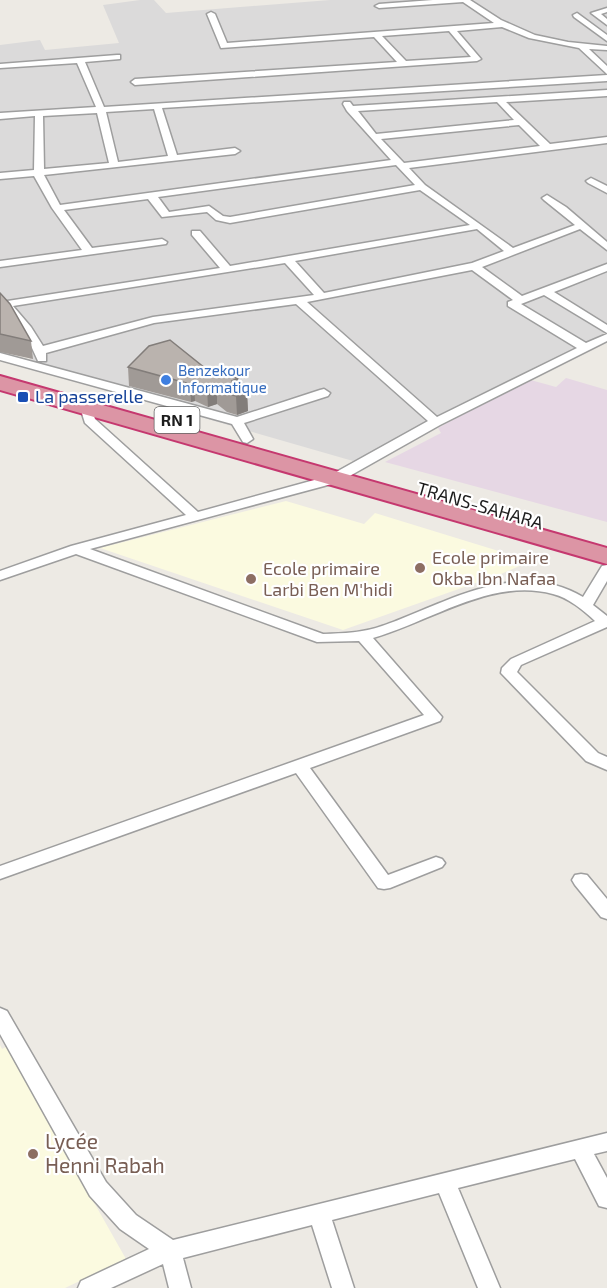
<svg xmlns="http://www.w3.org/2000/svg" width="607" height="1288" viewBox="0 0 607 1288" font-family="'Exo 2',sans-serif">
	<rect width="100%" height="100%" fill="#edeae4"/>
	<path fill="#dbdada" d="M 140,0 L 154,0 L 166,13 L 330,0 L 607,0 L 607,332 L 353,461 L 38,370 L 0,317 L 0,45 L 40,40 L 45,50 L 119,43 L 103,5 Z"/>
	<path fill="#e6d7e4" d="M 566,378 L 607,390 L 607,522 L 385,462 L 441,433 L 438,428 L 527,379 L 556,387 Z"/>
	<path fill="#fbfae0" d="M 286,501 L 364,524 L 375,513 L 531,561 L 501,574 L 343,630 L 100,548 Z
		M 0,1045 L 2,1049 L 6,1047 L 126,1259 L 65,1288 L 0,1288 Z"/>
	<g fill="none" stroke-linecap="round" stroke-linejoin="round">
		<g stroke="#9e9e9e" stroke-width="3">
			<path id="street" d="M 433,0 L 470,0 L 501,20 L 535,35 L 568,42 L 607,46 L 607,50 L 589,49 L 607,66 L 607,74 L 579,48 L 529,38 L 502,27 L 457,31 L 481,59 L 477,61 L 135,85 L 131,82 L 135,79 L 397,62 L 374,37 L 221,48 L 207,14 L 211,12 L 215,14 L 227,43 L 494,23 L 463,2 L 379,8 L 375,6 L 379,4 ZM 449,31 L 471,57 L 406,61 L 382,36 Z
				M 607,8 L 607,12 L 601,14 L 607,19 L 607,25 L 591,13 Z
				M 577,13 L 607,35 L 607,41 L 574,17 L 573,15 Z
				M 117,55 L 120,55 L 120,59 L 85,62 L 104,107 L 607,75 L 607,81 L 162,108 L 177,155 L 235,148 L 240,151 L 235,154 L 44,175 L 60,205 L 391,160 L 347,111 L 343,104 L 344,102 L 350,102 L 353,106 L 607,90 L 607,96 L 506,102 L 550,144 L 607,137 L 607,143 L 409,168 L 425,185 L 513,248 L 575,225 L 544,200 L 542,198 L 547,195 L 566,207 L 607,242 L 607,250 L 580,229 L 482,267 L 522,296 L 607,264 L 607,271 L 554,292 L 607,325 L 607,333 L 544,295 L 521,304 L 586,343 L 607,334 L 607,341 L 440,425 L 339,482 L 90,549 L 323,634 C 344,633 363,633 382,626 C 445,604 517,557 583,597 L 602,566 L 607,565 L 607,581 L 593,605 L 607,616 L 607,627 L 521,665 L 517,672 L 598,753 L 607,757 L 607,770 L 586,761 L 501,673 L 502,668 L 511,659 L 595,621 C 583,610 569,598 553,594 C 492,577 430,622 373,638 L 442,717 L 440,721 L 310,768 L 388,875 L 436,857 L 442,859 L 445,863 L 442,867 L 390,888 L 384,889 L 378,888 L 296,773 L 0,879 L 0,866 L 424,715 L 359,641 L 317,642 L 76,554 L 0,580 L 0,571 L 71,546 L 186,515 L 85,423 L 80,407 L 82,404 L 90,404 L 95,419 L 198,512 L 329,476 L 428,421 L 296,304 L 154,323 L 46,353 L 46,361 L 38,361 L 27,337 L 1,306 L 1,302 L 220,268 L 192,235 L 192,231 L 200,231 L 230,266 L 470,225 L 420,190 L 230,223 L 216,220 L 207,212 L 162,217 L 148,199 L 64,210 L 92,248 L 162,239 L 167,242 L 166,244 L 0,267 L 0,261 L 82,250 L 52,208 L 34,176 L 0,179 L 0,173 L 34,170 L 35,116 L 0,119 L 0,113 L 96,107 L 77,63 L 0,68 L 0,64 ZM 497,102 L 514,120 L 376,134 L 358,111 ZM 154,109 L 168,156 L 118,162 L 106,112 ZM 97,113 L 109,163 L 44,169 L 43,116 ZM 519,125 L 540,146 L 404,163 L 381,139 ZM 396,165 L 415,185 L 230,217 L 223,216 L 209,206 L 169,212 L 158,197 ZM 477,229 L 504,251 L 472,263 L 324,293 L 295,261 ZM 285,263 L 314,295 L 153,317 L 43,346 L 31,327 L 13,306 ZM 472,270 L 513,300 L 508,302 L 508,306 L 577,348 L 437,417 L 307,302 Z
				M 591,178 L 607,186 L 607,193 L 588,183 L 586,181 Z
				M 0,353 L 237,417 L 320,390 L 324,389 L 330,393 L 328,396 L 244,423 L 253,439 L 247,443 L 243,442 L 232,424 L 0,360 Z
				M 581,874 L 587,875 L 607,899 L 607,919 L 601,917 L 575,885 L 572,880 L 575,875 Z
				M 0,1008 L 7,1011 L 106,1182 L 136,1215 L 173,1240 L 607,1133 L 607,1151 L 594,1154 L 607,1178 L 607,1208 L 599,1206 L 575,1159 L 458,1188 L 500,1288 L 478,1288 L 439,1193 L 332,1220 L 354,1288 L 332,1288 L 312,1225 L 183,1258 L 191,1288 L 169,1288 L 163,1264 L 111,1288 L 78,1288 L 81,1281 L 149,1249 L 120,1229 L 90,1196 L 0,1034 Z"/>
		</g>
		<g stroke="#c5386f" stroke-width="4">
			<path id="highway" d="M 0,376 L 607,548 L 607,564 L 0,390 Z"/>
		</g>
		<use href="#street" fill="#fff" fill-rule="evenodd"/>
		<use href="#highway" fill="#dc95a5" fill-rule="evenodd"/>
	</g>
	<path fill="#a09a96" d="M 0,293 L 31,341 L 33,359 L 0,352 Z
		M 128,367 L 210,372 L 247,393 L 248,411 L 237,415 L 227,412 L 217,404 L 208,407 L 195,401 L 191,402 L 129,386 Z"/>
	<path fill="#827d7a" d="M 238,378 L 239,395 L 247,393 L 248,411 L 237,415 L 236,396 L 232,381 Z
		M 194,383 L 195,401 L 191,402 L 190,384 Z
		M 217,385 L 217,404 L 208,407 L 207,388 Z"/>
	<path fill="#bab3ae" stroke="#827d7a" stroke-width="1.5" d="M 0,293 L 10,304 L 31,341 L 0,334 Z
		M 170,340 L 210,372 L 238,378 L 232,381 L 247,393 L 236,396 L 226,393 L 217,385 L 207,388 L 194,383 L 190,384 L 128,367 L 149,346 Z"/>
	<circle fill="#3f7fe0" stroke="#fff" stroke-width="2" cx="166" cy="380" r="6"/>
	<rect fill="#1a4fb4" stroke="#fff" stroke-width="2" x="17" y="391" width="12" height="12" rx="3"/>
	<g fill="#8d6e63" stroke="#fff" stroke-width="2">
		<circle cx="420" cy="568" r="6"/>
		<circle cx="251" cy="579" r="6"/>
		<circle cx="33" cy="1154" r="6"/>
	</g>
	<g text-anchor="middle" stroke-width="4.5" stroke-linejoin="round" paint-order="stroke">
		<g font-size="15" fill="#366cbe" stroke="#fff" text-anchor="start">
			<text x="178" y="376">Benzekour<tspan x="178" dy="17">Informatique</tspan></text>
		</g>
		<rect fill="#fff" stroke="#616161" stroke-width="1.5" x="154.5" y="407" width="45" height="26" rx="4.5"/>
		<g font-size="16" font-weight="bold" fill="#1d1d1d">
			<text x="177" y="426">RN 1</text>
		</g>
		<g font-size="18" fill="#164399" stroke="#fff" text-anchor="start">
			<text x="35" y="403">La passerelle</text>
		</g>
		<g font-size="18" fill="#1d1d1d" stroke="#fff">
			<text transform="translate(480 506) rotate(16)" y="6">TRANS-SAHARA</text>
		</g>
		<g font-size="18" fill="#785e54" stroke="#fff" text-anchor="start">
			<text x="432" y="564">Ecole primaire<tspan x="432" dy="21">Okba Ibn Nafaa</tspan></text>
			<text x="263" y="575">Ecole primaire<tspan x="263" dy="21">Larbi Ben M'hidi</tspan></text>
		</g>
		<g font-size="21" fill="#785e54" stroke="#fff" text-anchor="start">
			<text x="45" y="1149">Lycée<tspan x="45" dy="24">Henni Rabah</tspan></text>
		</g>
	</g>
</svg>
